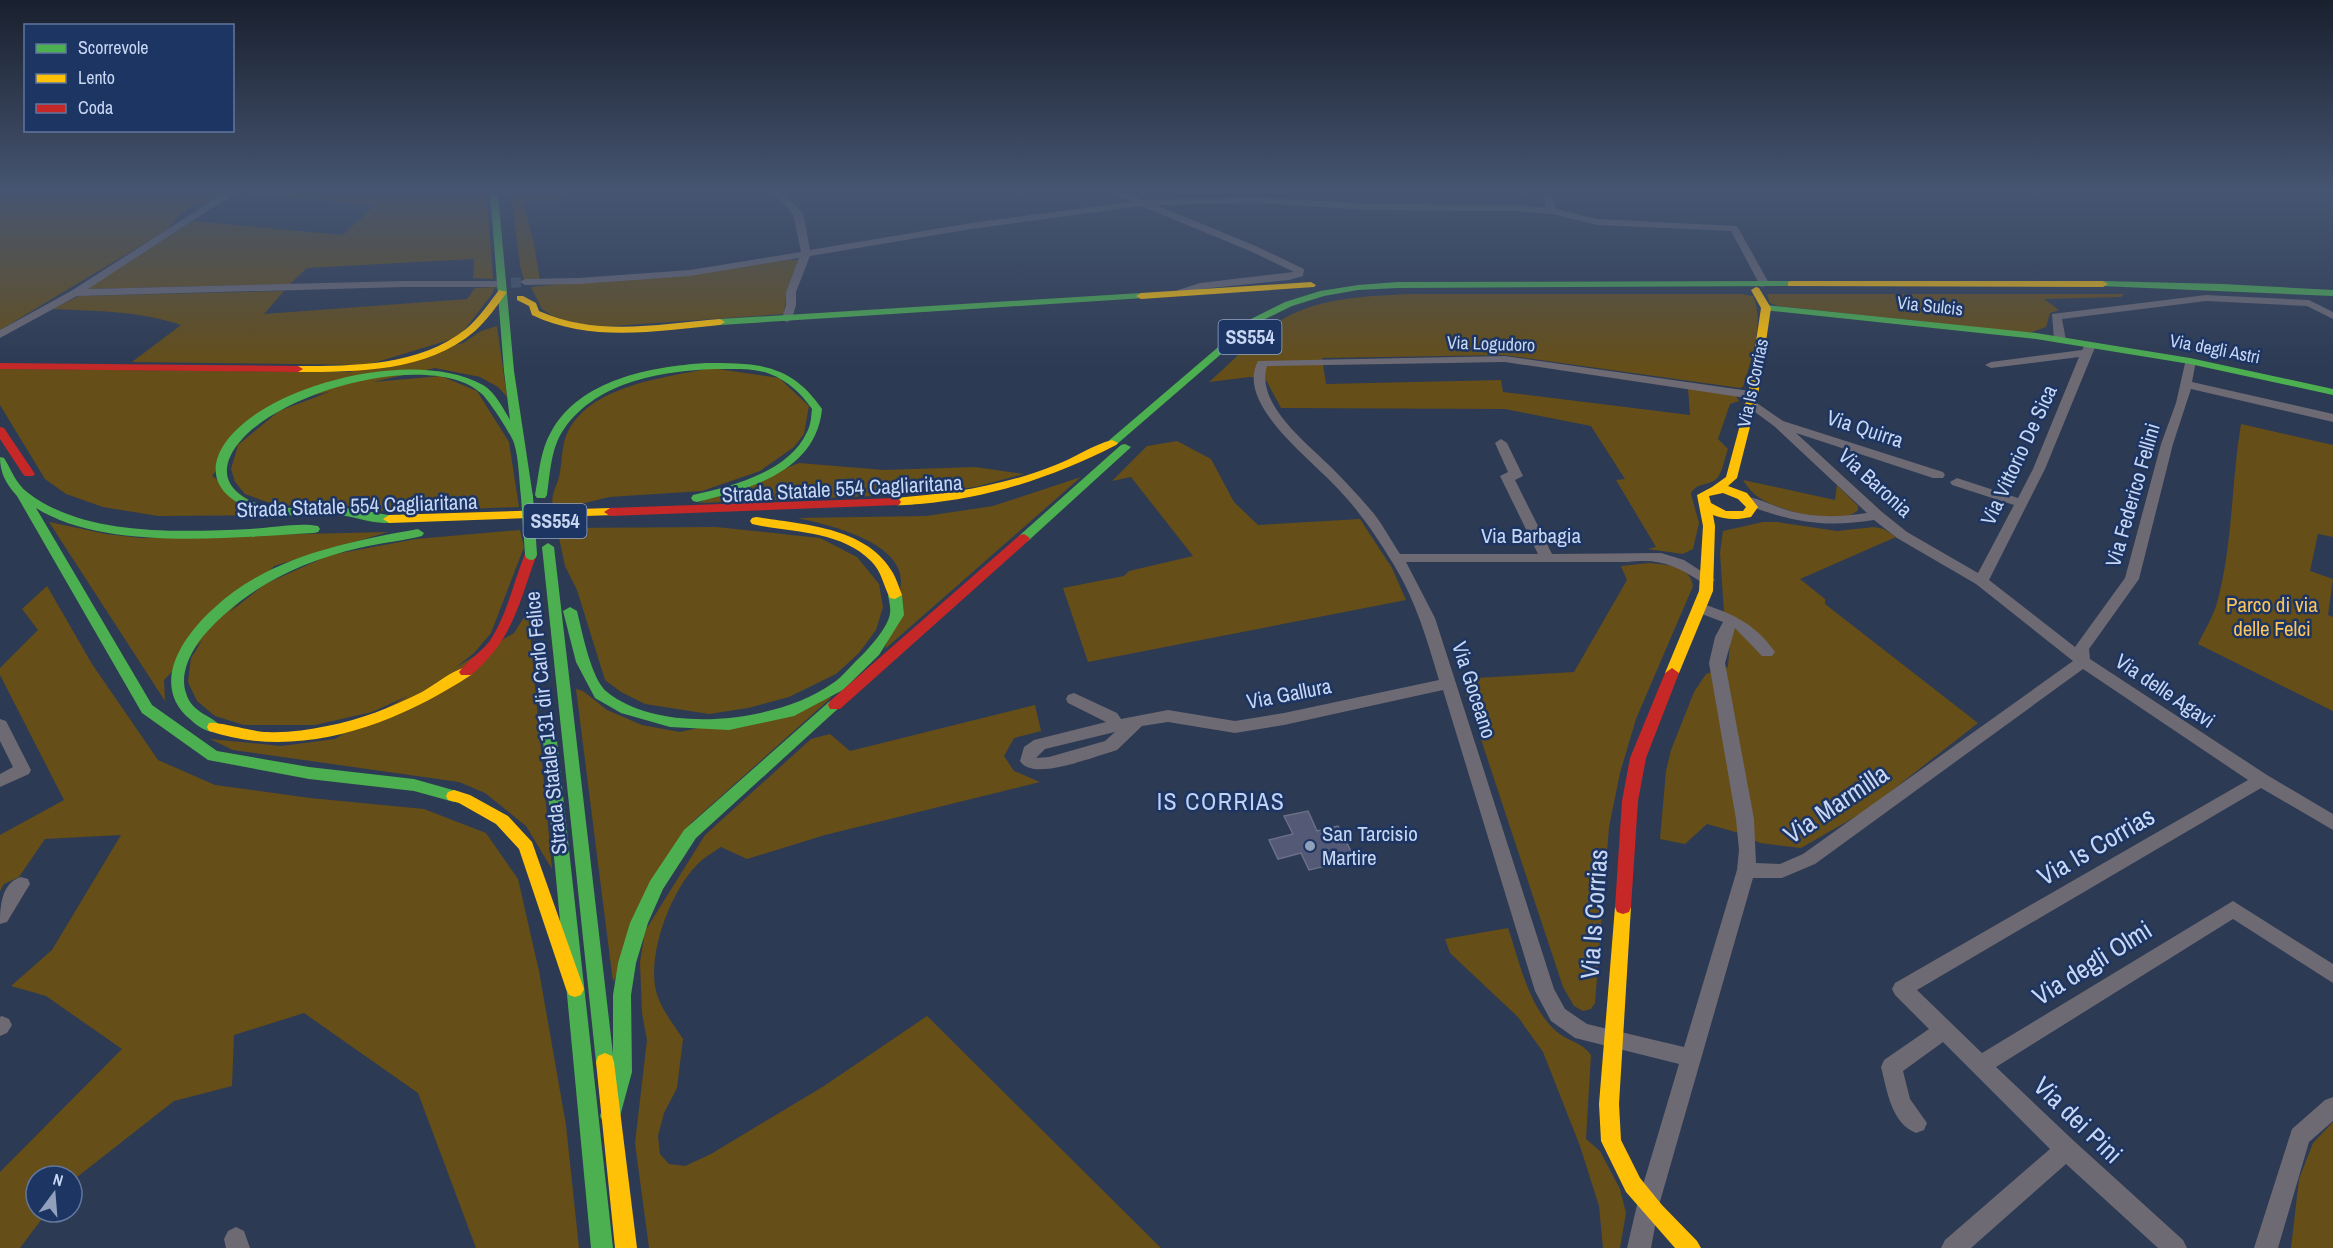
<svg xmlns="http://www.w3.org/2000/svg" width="2333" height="1248" viewBox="0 0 2333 1248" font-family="'Archivo Narrow',sans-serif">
	<rect width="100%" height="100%" fill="#2d3a53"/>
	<path fill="#654e18" d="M 0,193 L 224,193 C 213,201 203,201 192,206 C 182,212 174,221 167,230 L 0,330 Z
		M 246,193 L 487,193 L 493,279 L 473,278 L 474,259 L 307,268 L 290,284 L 86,289 L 193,221 L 343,235 L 375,205 Z
		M 511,193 L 565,193 L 559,201 L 526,201 L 524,206 L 534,244 L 540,281 L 524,280 L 520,265 Z
		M 787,260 L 800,260 L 787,289 L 784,314 L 598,327 L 559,320 L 542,309 L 531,287 Z
		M 495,287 L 492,294 L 459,337 L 367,365 L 132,362 L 181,325 C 141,311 95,311 52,309 L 79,296 L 284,291 L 264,314 L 467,299 L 475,288 Z
		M 1410,294 L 1741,294 L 1753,296 C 1765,323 1751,360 1743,387 L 1740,388 L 1504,355 L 1322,358 L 1326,384 L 1501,380 L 1503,392 L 1690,415 L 1688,388 L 1736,396 L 1739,401 L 1730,404 L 1718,439 L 1728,449 C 1725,457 1723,470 1718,477 C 1711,487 1696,481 1691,494 L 1699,523 L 1693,549 L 1683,554 L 1648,549 L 1656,547 L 1616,480 L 1625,479 L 1591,426 L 1505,409 L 1281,408 L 1265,378 L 1250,377 L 1209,382 C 1233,361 1256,335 1283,319 C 1321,297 1368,296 1410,294 Z
		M 1767,294 L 2124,294 L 2121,297 L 2044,299 L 2059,310 L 2050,313 L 2046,327 L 2029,333 L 1778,306 L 1770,303 Z
		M 497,326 L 507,397 L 498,387 L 480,377 L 435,368 L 270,405 L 212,476 L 272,515 L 158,516 L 103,507 L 66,494 L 45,479 L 0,405 L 0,369 L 349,372 L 463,343 L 481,331 Z
		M 711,368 L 779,378 L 809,406 L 804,434 L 794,447 L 760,471 L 702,491 L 609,497 L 573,506 L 553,507 C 550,493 558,486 560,472 C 562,461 562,446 566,436 C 587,385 664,378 711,368 Z
		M 441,376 L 477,391 L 509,442 L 519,507 L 388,512 L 358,506 L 288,505 L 267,502 L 245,494 L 235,482 L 231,469 L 238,445 L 279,411 L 350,384 Z
		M 2241,424 L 2333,445 L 2333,537 L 2318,534 L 2310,571 L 2333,579 L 2328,615 L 2333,617 L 2333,711 L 2198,644 C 2204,631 2213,617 2217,603 C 2233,545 2231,483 2241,424 Z
		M 1177,441 L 1211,459 L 1234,502 L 1258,525 L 1360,519 L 1392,568 L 1406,600 L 1088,662 L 1063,588 L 1124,576 L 1129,571 L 1193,556 L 1131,477 L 1112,481 L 1147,446 Z
		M 799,463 L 884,470 L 975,467 L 1024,474 L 975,487 L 926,494 L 698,503 Z
		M 1081,477 L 885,649 C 890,630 900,600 901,581 C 901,541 826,524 797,518 L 926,516 L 993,506 Z
		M 1743,480 L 1835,500 L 1837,485 L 1858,506 L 1858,510 C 1841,527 1781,511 1763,500 C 1754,495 1748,488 1743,480 Z
		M 49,522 L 106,534 L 141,538 L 388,532 L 274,566 L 164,680 L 165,701 Z
		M 1763,522 L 1777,522 L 1837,531 L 1874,527 L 1884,529 L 1896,537 L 1800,579 L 1825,599 L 1825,604 L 1978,723 L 1867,810 L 1801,848 L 1760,843 L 1739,833 L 1707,824 L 1685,844 L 1660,839 L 1666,771 L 1671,750 L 1694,692 L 1706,674 L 1728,667 L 1730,642 L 1724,613 L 1720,553 L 1723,531 Z
		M 716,527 L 820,538 L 857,557 L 879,584 L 883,607 L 876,630 L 859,653 L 836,674 L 789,697 L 748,708 L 709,714 L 645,704 L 621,692 L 605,680 L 577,590 L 565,566 L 557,528 Z
		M 520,530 L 524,547 L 491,633 L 474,653 L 436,683 L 372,712 L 315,725 L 244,725 L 215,716 L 197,701 L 188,682 L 191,658 L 211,627 L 265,584 L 330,555 L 416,539 Z
		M 1649,563 C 1667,565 1690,565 1693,586 L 1636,719 L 1620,773 L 1609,827 L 1595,1003 L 1591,1009 L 1583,1011 L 1574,1006 L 1563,987 L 1461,679 L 1574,672 L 1627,580 L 1621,566 Z
		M 47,586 L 92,664 L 158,760 L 215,785 L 310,798 L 424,809 L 486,833 L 518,879 L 539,971 L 566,1125 L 579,1248 L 476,1248 L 418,1093 L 304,1013 L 234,1035 L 232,1086 L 174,1101 L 72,1181 L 72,1176 L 36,1176 L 36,1212 L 47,1212 L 20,1248 L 0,1248 L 0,1172 L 122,1049 L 46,996 L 11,986 L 52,950 L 121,835 L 45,839 L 19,877 L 4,884 L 0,891 L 0,835 L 64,800 L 0,675 L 0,668 L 38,630 L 22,609 Z
		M 528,611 L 552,869 L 526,826 L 485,793 L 459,782 L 233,750 L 210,739 L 281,746 L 335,739 L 514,633 Z
		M 576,689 L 583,691 L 607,710 L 642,725 L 680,732 L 832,697 L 690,824 L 613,982 Z
		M 1035,705 L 1041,731 L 1014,738 L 1004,756 L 1014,771 L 1040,782 L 825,835 L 747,859 L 721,847 C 715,851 708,855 702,860 C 673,885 649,948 655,986 C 658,1006 673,1023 683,1039 L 677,1088 L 664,1113 L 658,1136 L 660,1154 L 669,1164 L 685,1166 L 711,1154 L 824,1086 L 927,1016 L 1161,1248 L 649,1248 L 635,1143 L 647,1040 L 642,1013 L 640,962 L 645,931 L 705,835 L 811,739 L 830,734 L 850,751 Z
		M 1508,928 C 1520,962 1528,1007 1557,1032 C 1568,1041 1583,1043 1591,1055 L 1586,1139 L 1600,1151 L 1620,1189 L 1626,1213 L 1620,1248 L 1603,1248 L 1599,1206 L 1580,1146 L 1543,1052 L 1518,1017 L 1450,953 L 1445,939 Z
		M 2333,1122 L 2333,1248 L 2291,1248 L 2299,1179 L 2313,1143 Z"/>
	<path fill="#545975" stroke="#6a7086" stroke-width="1.5" d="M 1308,811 L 1317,831 L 1338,826 L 1355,859 L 1309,870 L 1301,853 L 1278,859 L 1269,840 L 1293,834 L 1284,816 Z"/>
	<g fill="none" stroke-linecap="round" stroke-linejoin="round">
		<path stroke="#44526b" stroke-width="10" stroke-dasharray="10 5" stroke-linecap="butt" d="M 496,284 L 525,282"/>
		<path fill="#6d6a74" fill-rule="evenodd" d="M 224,193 L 235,193 L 88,289 L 404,281 L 496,281 L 501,284 L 496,287 L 404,287 L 77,296 L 0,338 L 0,330 L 71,291 Z
			M 773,193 L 783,193 L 803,213 L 810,250 L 971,223 L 1131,202 L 1113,193 L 1126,193 L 1143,200 L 1258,197 L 1368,204 L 1519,205 L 1546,208 L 1543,193 L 1552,193 L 1556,209 L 1597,219 L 1737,226 L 1770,285 L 1761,287 L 1731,231 L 1597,225 L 1552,214 L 1519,211 L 1368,210 L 1258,203 L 1156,205 L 1258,247 L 1304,269 L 1303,276 L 1289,280 L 1201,289 L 1178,294 L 1178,290 L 1200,283 L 1294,272 L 1250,251 L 1141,206 L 971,229 L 810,256 L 796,292 L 796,305 L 792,319 L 787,322 L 782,319 L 786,305 L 786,292 L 799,258 L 690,276 L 579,284 L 525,285 L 520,282 L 525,279 L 579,278 L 690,270 L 801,252 L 793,214 Z
			M 2206,295 L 2309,300 L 2333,312 L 2333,319 L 2307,306 L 2206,301 L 2062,319 L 2066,340 L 2060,343 L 2054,340 L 2052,314 Z
			M 2090,342 L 2096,345 L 2045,469 L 1989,580 L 2075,647 L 2125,578 L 2161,444 L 2176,403 L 2186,359 L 2190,358 L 2196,361 L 2192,382 L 2333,414 L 2333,422 L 2191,389 L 2173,444 L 2139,579 L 2089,649 L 2090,659 L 2267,775 L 2333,814 L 2333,830 L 2261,788 L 1917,990 L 1982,1053 L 2233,901 L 2333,964 L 2333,983 L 2233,919 L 1996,1067 L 2074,1141 L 2183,1240 L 2187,1248 L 2158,1248 L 2066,1164 L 1971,1248 L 1941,1248 L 1945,1240 L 2050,1149 L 1943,1042 L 1903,1071 L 1910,1099 L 1927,1123 L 1924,1130 L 1916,1133 C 1891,1123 1887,1090 1881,1067 L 1884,1060 L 1929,1029 L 1895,995 L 1892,989 L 1895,983 L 2248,780 L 2083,669 L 1815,864 L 1782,878 L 1753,878 L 1659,1205 L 1651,1248 L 1627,1248 L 1637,1205 L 1679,1064 L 1575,1038 L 1551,1021 L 1535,991 L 1443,690 L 1284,725 L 1235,733 L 1168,722 L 1142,726 L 1117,750 L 1111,752 C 1092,757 1032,782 1020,761 L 1024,747 L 1034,740 L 1106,722 L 1068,703 L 1066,699 L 1068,695 L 1074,693 L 1117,713 L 1121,719 L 1168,710 L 1235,721 L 1284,713 L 1439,680 C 1427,640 1416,601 1394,565 C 1384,549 1373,531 1361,516 C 1350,501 1335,485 1321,472 C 1297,448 1237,399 1258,361 L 1505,356 L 1757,392 L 1757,398 L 1753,399 L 1505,362 L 1267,366 C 1255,404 1308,444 1331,467 C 1344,480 1357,494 1369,508 C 1381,521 1390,539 1400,554 L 1538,554 L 1500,476 L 1508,472 L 1495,443 L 1501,439 L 1507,443 L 1523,476 L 1515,480 L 1552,554 L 1661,553 L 1684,560 L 1715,580 L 1708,585 L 1703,583 C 1676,566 1661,558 1628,562 L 1406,562 L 1435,618 L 1554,989 L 1565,1009 L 1587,1024 L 1684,1047 L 1737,870 L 1739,850 L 1736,819 L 1709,663 L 1715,637 L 1723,622 L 1694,611 L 1692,608 L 1694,605 L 1699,603 C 1730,612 1756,624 1775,652 L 1772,656 L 1762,656 L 1735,628 L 1725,663 L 1754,819 L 1756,863 L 1780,864 L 1803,854 L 2073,661 L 1976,584 L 1897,538 L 1874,520 C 1824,528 1791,522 1744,504 L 1742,501 L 1749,497 C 1763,500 1776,507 1790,511 C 1815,518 1841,517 1867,513 L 1774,426 L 1744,404 L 1750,400 L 1754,401 L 1783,421 L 1943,472 L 1945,475 L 1943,478 L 1933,478 L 1796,433 L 1882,512 L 1907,532 L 1978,573 L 2014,505 L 1952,485 L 1950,482 L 1957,478 L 2018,498 L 2033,469 L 2079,357 L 1991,368 L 1985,365 L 1991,362 L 2082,350 L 2086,343 ZM 1115,732 L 1105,741 L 1049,757 L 1036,758 L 1045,749 Z
			M 0,719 L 6,721 L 31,770 L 29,774 L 0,787 L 0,774 L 13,767 L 0,741 Z
			M 21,877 L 28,879 L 30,884 L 7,922 L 0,924 C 0,907 1,883 21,877 Z
			M 2,1016 L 9,1019 L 12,1025 L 7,1033 L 0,1036 L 0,1017 Z
			M 2333,1097 L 2333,1121 L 2309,1142 L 2278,1248 L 2254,1248 L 2292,1129 L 2325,1100 Z
			M 236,1227 L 244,1231 L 250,1248 L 226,1248 L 224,1239 L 228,1231 Z"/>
		<path fill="#4caf50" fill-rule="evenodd" d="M 490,193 L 498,193 L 514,371 L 533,497 L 531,500 L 527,501 L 521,497 C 519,480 519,459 514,443 C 511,434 490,402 482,394 C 431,346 257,395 230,457 C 223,473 228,486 242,496 C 268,514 305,506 335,507 C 351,508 378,513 393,516 L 395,519 L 393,522 C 375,526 354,515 335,515 C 318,514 302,516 285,515 C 217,511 188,466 249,419 C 303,378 421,351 483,385 C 495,392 503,408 510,420 L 504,371 Z
			M 1791,281 L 1794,282 L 1794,286 L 1397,288 L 1358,290 L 1324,296 L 1292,306 L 1257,323 L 1116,445 L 1112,446 L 1106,443 L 1251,319 L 1285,302 L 1320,291 L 1358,285 L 1397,282 Z
			M 2103,281 L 2223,284 L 2333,290 L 2333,296 L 2100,286 L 2100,282 Z
			M 1141,293 L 1144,294 L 1144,298 L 720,325 L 715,322 L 720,319 Z
			M 1766,305 L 2036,333 L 2190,358 L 2333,389 L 2333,395 L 2190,364 L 2036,339 L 1763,310 L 1763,306 Z
			M 705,363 C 757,363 791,363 822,409 C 816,472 749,489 697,502 L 693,501 L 691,498 L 693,495 C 732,486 789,472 807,432 C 811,425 811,417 812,409 C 801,393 788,381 770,374 C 755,368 737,369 721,369 C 666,370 598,380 564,429 C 551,447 550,474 547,495 L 545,498 L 537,498 L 535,495 C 539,474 540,451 551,432 C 580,379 651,367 705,363 Z
			M 1125,444 L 1131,447 L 1129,449 L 1028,541 L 1020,541 L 1018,538 L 1020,535 L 1121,445 Z
			M 0,457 L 4,458 C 11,469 16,484 27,492 C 84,537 181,532 250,529 C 269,528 300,522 318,526 L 320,529 L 318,532 L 314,533 C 235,537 106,552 36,508 L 152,705 L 217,751 L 309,767 L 414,779 L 460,792 L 462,796 L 460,800 L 454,802 L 414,791 L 309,779 L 208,760 L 142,713 L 17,496 C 6,484 0,473 0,457 Z
			M 418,529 L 424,533 L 422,536 C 402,541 380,543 359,548 C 299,562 246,588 205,634 C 192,649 179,673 186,693 C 192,714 213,715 221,727 L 219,731 C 209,734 198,727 191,720 C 149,686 182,637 213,609 C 268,557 346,542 418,529 Z
			M 548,543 L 554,547 L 613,1054 L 613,995 L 618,963 L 630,923 L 650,881 L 684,830 L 830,701 L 840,701 L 842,705 L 696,838 L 663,889 L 648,923 L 636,963 L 631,995 L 632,1072 L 620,1116 L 617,1122 L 610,1125 L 603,1122 L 600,1116 L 614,1072 L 613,1064 L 612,1068 L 605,1071 L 598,1068 L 596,1062 L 542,547 Z
			M 895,591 L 902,595 L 904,615 L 879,655 L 843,690 L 794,716 L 729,730 L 670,727 L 621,713 L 595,698 L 576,662 L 563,611 L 570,607 L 577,611 C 582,631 591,679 607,692 C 662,736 779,722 833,683 C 841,678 849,668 856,661 C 866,652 889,627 890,613 C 891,608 889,601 888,595 Z
			M 550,736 L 555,737 L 557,741 L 613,1248 L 591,1248 L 543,741 L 545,737 Z"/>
		<path fill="#ffc107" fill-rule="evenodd" d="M 1791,281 L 2103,281 L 2108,284 L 2103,287 L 1788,286 L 1788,282 Z
			M 1311,282 L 1316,285 L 1314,287 L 1141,299 L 1136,296 L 1141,293 Z
			M 1756,287 L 1759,288 L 1771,308 L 1758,395 L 1737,478 L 1728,486 L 1747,493 L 1758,507 L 1751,517 C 1737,520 1726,520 1713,515 L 1715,526 L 1713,591 L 1679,673 L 1672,678 L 1665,673 L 1699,591 L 1703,526 L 1697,495 L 1712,487 L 1726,477 L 1748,395 L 1761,308 L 1751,290 ZM 1723,493 L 1738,499 L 1746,507 L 1743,511 L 1726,511 L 1711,503 L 1709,496 Z
			M 499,290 L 507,292 C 497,306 487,320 475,331 C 427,372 357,372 298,372 L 293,369 L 298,366 C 355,366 419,366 466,329 C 479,318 489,303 499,290 Z
			M 517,296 L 523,296 L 536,303 L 539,311 C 596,337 660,324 720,319 L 725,322 L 720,325 C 657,331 591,343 532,315 L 529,306 L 517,300 Z
			M 1112,440 L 1118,443 L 1116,445 C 1054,477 989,498 920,504 C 910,504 896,508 889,502 L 895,498 C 949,494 1002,486 1053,466 C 1073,459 1092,445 1112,440 Z
			M 610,508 L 616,512 L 614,515 L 389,523 L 383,519 L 389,515 Z
			M 756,517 C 802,524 868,527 893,573 C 897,580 899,588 902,595 L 895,599 L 890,598 C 883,585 882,572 871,561 C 840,530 791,533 752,524 L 750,521 L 752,518 Z
			M 466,667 L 471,669 L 473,672 L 471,675 C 395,725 299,761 209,731 L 207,727 L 209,723 C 216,721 254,732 267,732 C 287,733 307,730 327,726 C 360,720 392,707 422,692 C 436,684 451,671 466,667 Z
			M 454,790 L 470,795 L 508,816 L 532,842 L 584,989 L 581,995 L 575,997 L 569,995 L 566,989 L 519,849 L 496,824 L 459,803 L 448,800 L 446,796 L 448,792 Z
			M 1623,900 L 1629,902 L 1631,907 L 1619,1104 L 1621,1140 L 1640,1178 L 1662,1205 L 1697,1241 L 1701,1248 L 1675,1248 L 1626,1192 L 1601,1141 L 1599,1104 L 1615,907 L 1617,902 Z
			M 605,1053 L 612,1056 L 614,1062 L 637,1248 L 615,1248 L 596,1062 L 598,1056 Z"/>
		<path fill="#c62828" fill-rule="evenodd" d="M 0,363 L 298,366 L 303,369 L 298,372 L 0,369 Z
			M 0,427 L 4,428 L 35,474 L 33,476 L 25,476 L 23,474 L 0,439 Z
			M 895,498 L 899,499 L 901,502 L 899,505 L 610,516 L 604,512 L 610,508 Z
			M 1024,534 L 1030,538 L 1028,541 L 840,709 L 830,709 L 828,705 L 830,701 L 1020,535 Z
			M 531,550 L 537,554 C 518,604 514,639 471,675 L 461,675 L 459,672 C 467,661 480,653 489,642 C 507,616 513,583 525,554 Z
			M 1672,668 L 1679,673 L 1646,758 L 1638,801 L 1631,907 L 1629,912 L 1623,914 L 1617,912 L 1615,907 L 1622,801 L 1630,758 L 1665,673 Z"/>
		<path stroke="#4caf50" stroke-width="12" d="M 527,497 L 531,554"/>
	</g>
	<linearGradient id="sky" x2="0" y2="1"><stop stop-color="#19202e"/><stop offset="0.52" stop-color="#465571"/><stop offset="1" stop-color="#465571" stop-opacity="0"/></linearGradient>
	<rect width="2333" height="368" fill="url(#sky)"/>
	<circle fill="#91a0bb" stroke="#1d3563" stroke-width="2" cx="1310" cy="846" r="6"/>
	<g text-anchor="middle" stroke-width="5" stroke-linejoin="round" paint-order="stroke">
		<g font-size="18" fill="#c7d7f3" stroke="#1d3563">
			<text transform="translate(1930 306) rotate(6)" y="6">Via Sulcis</text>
			<text transform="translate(1491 344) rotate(2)" y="6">Via Logudoro</text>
			<text transform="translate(2215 349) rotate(11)" y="6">Via degli Astri</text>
			<text transform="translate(1753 383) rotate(-78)" y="6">Via Is Corrias</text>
		</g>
		<g fill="#1d3563" stroke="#94a6c8" stroke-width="1.5">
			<rect x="1218.5" y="320" width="63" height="34" rx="4.5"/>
			<rect x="523.5" y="504" width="63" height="34" rx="4.5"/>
		</g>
		<g font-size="20" font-weight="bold" fill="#c7d7f3">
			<text x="1250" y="344">SS554</text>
			<text x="555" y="528">SS554</text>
		</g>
		<g font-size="21" fill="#c7d7f3" stroke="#1d3563">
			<text transform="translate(1865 429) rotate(18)" y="7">Via Quirra</text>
			<text transform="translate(2019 455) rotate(-65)" y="7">Via Vittorio De Sica</text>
			<text transform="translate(1875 483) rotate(42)" y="7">Via Baronia</text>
			<text transform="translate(842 489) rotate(-3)" y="7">Strada Statale 554 Cagliaritana</text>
			<text transform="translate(2133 495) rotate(-74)" y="7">Via Federico Fellini</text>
			<text transform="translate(357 506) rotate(-2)" y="7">Strada Statale 554 Cagliaritana</text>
			<text x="1531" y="543">Via Barbagia</text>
			<text transform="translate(1474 690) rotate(72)" y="7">Via Goceano</text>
			<text transform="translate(2165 691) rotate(34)" y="7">Via delle Agavi</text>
			<text transform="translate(1289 694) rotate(-11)" y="7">Via Gallura</text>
			<text transform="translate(546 723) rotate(-96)" y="7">Strada Statale 131 dir Carlo Felice</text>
		</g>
		<g font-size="21" fill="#fac45b" stroke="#1d3563">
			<text x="2272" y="612">Parco di via<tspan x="2272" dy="24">delle Felci</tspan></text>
		</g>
		<g font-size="21" fill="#c7d7f3" stroke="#1d3563" text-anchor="start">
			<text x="1322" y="841">San Tarcisio<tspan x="1322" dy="24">Martire</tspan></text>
		</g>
		<g font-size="24" letter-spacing="1.5" fill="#bfd2f4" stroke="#1d3563">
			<text x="1221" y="810">IS CORRIAS</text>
		</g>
		<g font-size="26" fill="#c7d7f3" stroke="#1d3563">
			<text transform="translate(1836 804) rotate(-34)" y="9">Via Marmilla</text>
			<text transform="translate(2096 846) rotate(-30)" y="9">Via Is Corrias</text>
			<text transform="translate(1594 914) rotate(-86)" y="9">Via Is Corrias</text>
			<text transform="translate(2092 963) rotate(-32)" y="9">Via degli Olmi</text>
			<text transform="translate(2078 1120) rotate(44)" y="9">Via dei Pini</text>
		</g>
	</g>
	<rect x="24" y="24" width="210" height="108" fill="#1d3563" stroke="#61769d" stroke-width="1.5"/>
	<rect x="36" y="44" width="30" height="9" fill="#4caf50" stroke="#61769d" stroke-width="1.5"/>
	<text x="78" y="54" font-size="18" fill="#c7d7f3">Scorrevole</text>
	<rect x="36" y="74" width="30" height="9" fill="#ffc107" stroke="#61769d" stroke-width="1.5"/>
	<text x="78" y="84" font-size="18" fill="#c7d7f3">Lento</text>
	<rect x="36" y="104" width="30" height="9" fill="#c62828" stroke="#61769d" stroke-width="1.5"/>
	<text x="78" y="114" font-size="18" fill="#c7d7f3">Coda</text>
	<g transform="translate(54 1194) rotate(16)"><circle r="28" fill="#1d3563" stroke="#61769d" stroke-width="1.5"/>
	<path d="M0-4.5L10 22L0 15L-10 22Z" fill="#91a0bb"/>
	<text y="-9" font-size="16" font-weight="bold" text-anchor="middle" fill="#c7d7f3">N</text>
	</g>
</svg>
